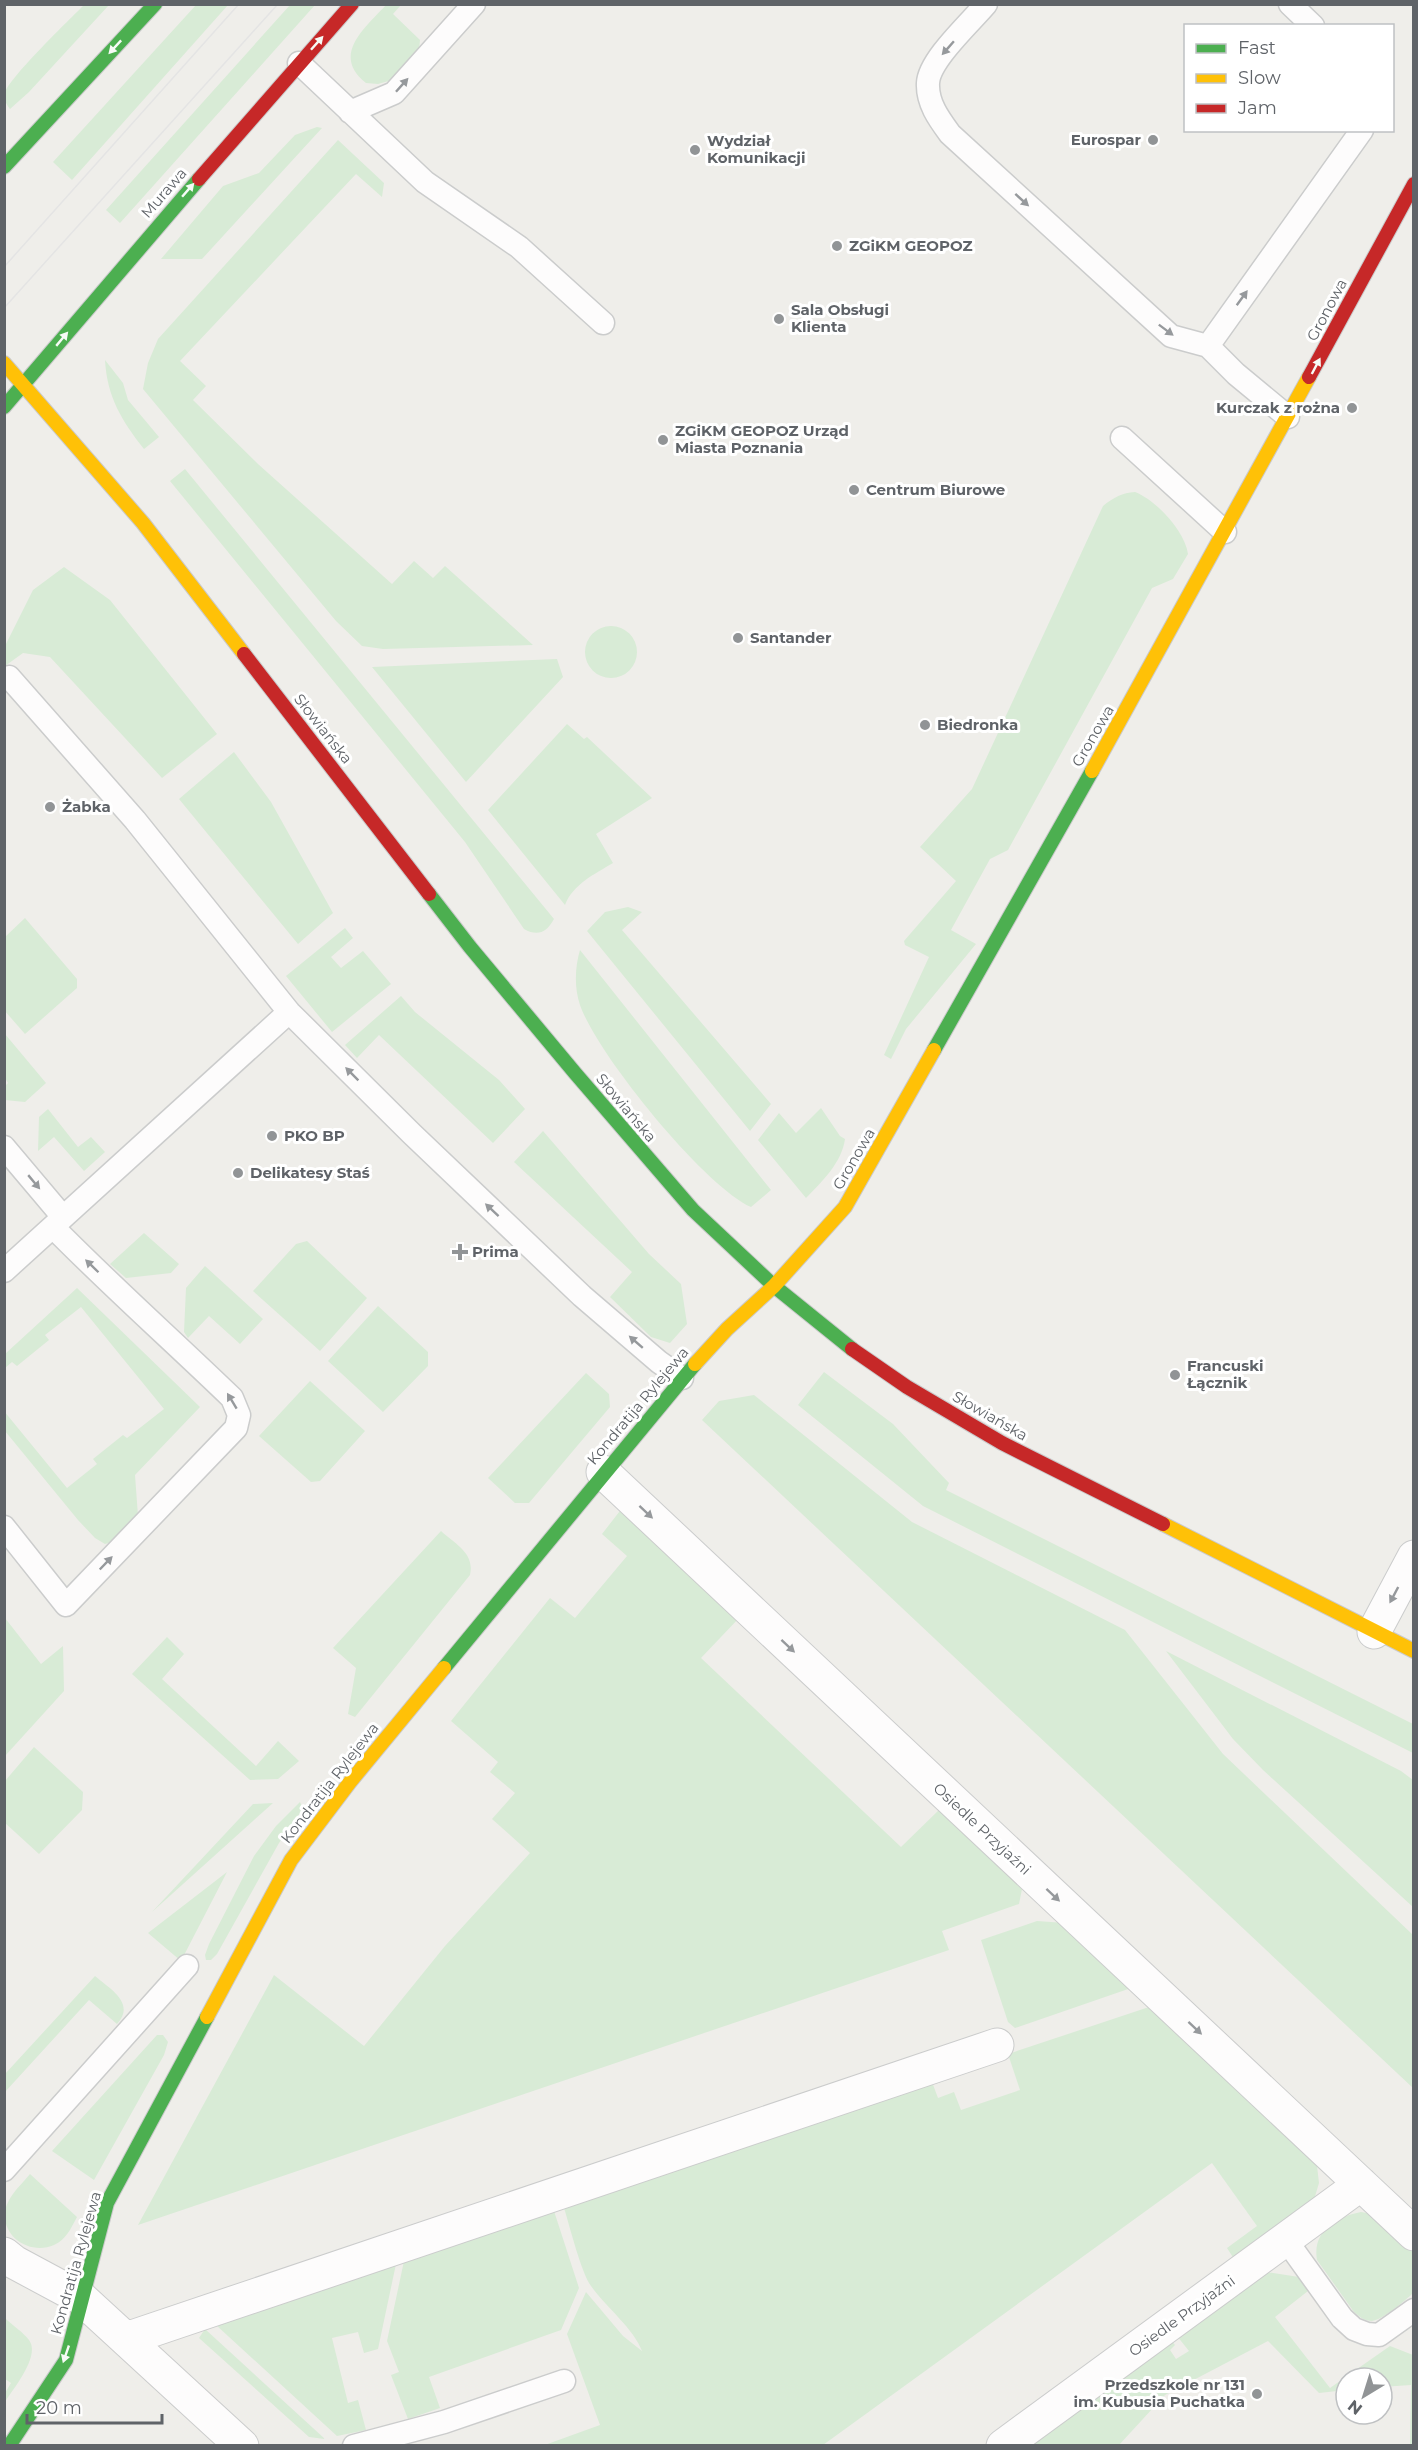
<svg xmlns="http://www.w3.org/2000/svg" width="1418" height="2450" viewBox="0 0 1418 2450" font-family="Montserrat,sans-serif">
	<rect width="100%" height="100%" fill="#efeeea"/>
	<path fill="#d8ebd6" d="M 85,4 L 109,5 L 29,92 L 10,109 C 6,104 3,98 5,92 C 13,74 68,21 85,4 Z
		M 196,5 L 228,5 L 72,180 L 53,162 Z
		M 290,5 L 315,5 L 120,223 L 106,210 Z
		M 386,5 L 401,5 L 393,14 L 420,40 L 419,50 L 392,80 L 378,84 L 366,83 C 330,55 366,27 386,5 Z
		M 317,127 L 322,128 L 202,259 L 161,259 L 223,186 L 259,173 L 295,135 Z
		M 338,140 L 384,183 L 382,197 L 356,174 L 180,361 L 206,386 L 193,400 L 258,464 L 392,584 L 414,561 L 433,578 L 445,566 L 533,645 L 383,649 L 362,646 L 336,621 L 143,389 L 148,363 L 158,339 Z
		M 105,360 L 123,383 L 128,400 L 159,437 L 144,449 C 122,421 107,397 105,360 Z
		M 185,469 L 554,919 C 547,932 538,937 524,929 L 465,842 L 170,481 Z
		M 1135,492 C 1156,500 1185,531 1188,554 L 1173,579 L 1152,588 L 1008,850 L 990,859 L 951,930 L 976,944 L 906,1029 L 891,1059 L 884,1055 L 929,957 L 905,945 L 904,941 L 956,881 L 920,847 L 972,789 L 1103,506 C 1114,497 1122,493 1135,492 Z
		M 64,567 L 110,600 L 217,734 L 162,778 L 50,657 L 23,653 L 5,666 L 5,646 L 33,590 Z
		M585 652a26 26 0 1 1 52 0a26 26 0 1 1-52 0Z
		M 557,659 L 563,677 L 466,782 L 372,667 Z
		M 567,724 L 584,739 L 587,737 L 652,798 L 596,834 L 613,863 C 595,874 573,884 565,905 L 488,810 Z
		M 234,752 L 271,802 L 333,913 L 298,944 L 179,799 Z
		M 628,907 L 642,912 L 622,930 L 771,1104 L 750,1131 L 587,931 L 605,912 Z
		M 25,918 L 77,979 L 77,988 L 25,1034 L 4,1010 L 5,937 Z
		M 345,928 L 353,938 L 331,957 L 341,968 L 363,951 L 391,984 L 332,1032 L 286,976 Z
		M 580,950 L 771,1190 L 751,1207 C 704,1186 597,1054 580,1005 C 574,987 575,967 580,950 Z
		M 401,996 L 415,1012 L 499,1080 L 525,1109 L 493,1143 L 379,1035 L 357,1058 L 345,1045 Z
		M 5,1034 L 46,1083 L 25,1102 L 5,1100 L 5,1086 L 8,1083 L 5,1078 Z
		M 821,1108 L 840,1136 L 845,1139 C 842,1162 822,1182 806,1198 L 758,1140 L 779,1113 L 796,1133 Z
		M 48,1109 L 78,1147 L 91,1137 L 105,1152 L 84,1171 L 54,1137 L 38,1151 L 39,1117 Z
		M 543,1131 L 649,1254 L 681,1284 L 687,1324 L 670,1343 L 651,1337 L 610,1297 L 632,1272 L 514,1162 Z
		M 144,1233 L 179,1264 L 171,1273 L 126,1278 L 110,1264 Z
		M 307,1241 L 367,1298 L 320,1351 L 253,1291 L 296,1244 Z
		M 205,1266 L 263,1319 L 240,1344 L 209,1316 L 188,1338 L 184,1332 L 186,1288 Z
		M 77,1288 L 200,1407 L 135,1475 L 138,1516 L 115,1541 L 105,1544 L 95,1538 L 78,1520 L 5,1431 L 4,1411 L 67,1488 L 97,1464 L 93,1459 L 123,1435 L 127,1438 L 164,1409 L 81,1307 L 45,1335 L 49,1340 L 17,1366 L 12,1362 L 5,1368 L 5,1354 Z
		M 378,1306 L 428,1352 L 428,1366 L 383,1412 L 328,1361 Z
		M 824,1372 L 893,1424 L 949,1483 L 946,1490 L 1413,1724 L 1413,1753 L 923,1506 L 798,1405 Z
		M 586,1373 L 609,1394 L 610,1407 L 529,1503 L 515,1503 L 488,1478 Z
		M 310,1381 L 365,1431 L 320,1481 L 311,1482 L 259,1436 Z
		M 754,1395 L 912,1522 L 1125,1630 L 1223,1754 L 1413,1935 L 1413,2088 L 702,1420 L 719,1401 Z
		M 623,1507 L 740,1617 L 701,1658 L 901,1847 L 941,1808 L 1023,1884 L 1019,1904 L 942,1931 L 949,1950 L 138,2225 L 274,1975 L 364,2046 L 445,1946 L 530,1853 L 492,1819 L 515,1793 L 490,1772 L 498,1762 L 451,1721 L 550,1598 L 575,1618 L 627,1556 L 602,1534 Z
		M 441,1531 C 455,1544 475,1553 470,1575 L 355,1717 L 348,1714 L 356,1668 L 333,1648 Z
		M 5,1618 L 41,1664 L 63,1646 L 64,1691 L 5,1756 Z
		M 167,1637 L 184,1654 L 162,1679 L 256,1766 L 278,1741 L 299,1761 L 278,1779 L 250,1780 L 132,1674 Z
		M 1166,1651 L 1401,1771 L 1413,1780 L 1413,1907 L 1263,1770 L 1233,1739 Z
		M 34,1747 L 83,1792 L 82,1810 L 39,1854 L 4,1822 L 5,1781 Z
		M 300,1802 L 303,1809 L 279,1843 L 217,1954 L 211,1960 L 206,1960 L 205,1955 L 209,1944 L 254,1856 L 276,1826 Z
		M 273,1803 L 152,1912 L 253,1804 Z
		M 227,1872 L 181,1961 L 148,1933 Z
		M 1037,1921 L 1065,1923 L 1134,1987 L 1015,2028 L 1008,2022 L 981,1940 Z
		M 95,1976 C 110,1989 136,2003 117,2024 L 89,2000 L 5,2092 L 5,2074 Z
		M 1152,2006 L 1313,2158 L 1317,2166 L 1319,2183 L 1313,2203 L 1236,2262 L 1227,2248 L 1257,2226 L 1212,2163 L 823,2445 L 542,2446 L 600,2425 L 567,2334 L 586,2292 L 623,2336 L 642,2351 C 634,2329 606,2307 591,2286 C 581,2272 570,2227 564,2208 L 932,2082 L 938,2098 L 954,2092 L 961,2110 L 1020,2090 L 1008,2054 Z
		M 157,2035 L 163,2035 L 168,2042 L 164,2055 L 94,2180 L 52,2151 Z
		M 30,2174 L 77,2217 C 71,2228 66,2240 54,2245 C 32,2255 3,2239 5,2213 C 6,2198 21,2185 30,2174 Z
		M 554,2211 L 579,2288 L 561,2330 L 429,2377 L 440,2408 L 408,2419 L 391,2375 L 399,2372 L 387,2341 L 404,2261 Z
		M 1361,2212 L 1372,2214 L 1413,2250 L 1413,2293 C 1406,2300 1382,2320 1372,2321 C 1364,2321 1360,2317 1354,2312 L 1317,2260 C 1312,2231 1336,2217 1361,2212 Z
		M 396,2264 L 378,2349 L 364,2353 L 358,2332 L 332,2338 L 348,2403 L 358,2400 L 366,2430 L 337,2436 L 216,2325 Z
		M 1266,2272 L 1299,2277 L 1308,2291 L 1275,2317 L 1330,2388 L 1390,2346 L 1413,2355 L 1413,2445 L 1410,2445 L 1411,2385 L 1382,2387 L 1382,2378 L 1346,2378 L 1346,2390 L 1319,2393 L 1268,2341 L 1165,2395 L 1119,2445 L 1027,2446 L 1171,2340 L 1175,2345 L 1170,2350 L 1176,2359 L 1189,2351 L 1177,2336 Z
		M 5,2318 C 12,2325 23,2332 29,2340 C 41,2356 13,2389 5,2402 L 5,2393 L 11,2383 L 5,2379 Z
		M 205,2329 L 325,2439 L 309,2437 L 199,2338 Z"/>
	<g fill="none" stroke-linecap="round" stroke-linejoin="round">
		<g stroke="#cbcccc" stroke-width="25">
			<path id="lane" d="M 986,4 C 971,22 929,60 928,83 C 927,103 939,119 950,134 L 1171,336 L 1208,346 L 1236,374 L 1288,417
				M 1290,4 L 1313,26
				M 299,63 L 425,182 L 519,247 L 603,323
				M 350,112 L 394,93 L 474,4
				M 1208,346 L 1362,130
				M 1122,438 L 1225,532
				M 9,677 L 135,820 L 289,1012 L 412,1134 L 582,1296 L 659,1362 L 682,1378
				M 4,1147 L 63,1217
				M 4,1271 L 289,1012
				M 4,1527 L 66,1605 L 236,1428 L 239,1415 L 232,1398 C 173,1341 111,1286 53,1227
				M 4,2170 L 187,1966
				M 1286,2240 L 1342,2318 L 1354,2329 L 1367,2334 L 1379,2335 L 1414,2310
				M 354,2446 L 444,2422 L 564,2381"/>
		</g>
		<g stroke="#cbcccc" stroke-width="35">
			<path id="street" d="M 603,1472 L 1414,2234
				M 1374,1632 L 1414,1557
				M 4,2254 L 14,2262 L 81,2298 L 242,2446
				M 126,2339 L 997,2045
				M 1003,2446 L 1361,2184"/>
		</g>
		<g stroke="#cacacb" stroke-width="16">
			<path id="fast" d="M 4,167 L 155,4
				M 4,407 L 199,179
				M 429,894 L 470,947 L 575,1073 L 693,1210 L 774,1286 L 852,1349
				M 934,1050 L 1092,771
				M 444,1668 L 695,1364
				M 9,2446 L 66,2360 L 107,2203 L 207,2017"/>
		</g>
		<g stroke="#cacacb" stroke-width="16">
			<path id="slow" d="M 4,363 L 143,523 L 244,654
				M 1092,771 L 1309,377
				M 695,1364 L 727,1329 L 774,1286 L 845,1207 L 934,1050
				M 1163,1524 L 1414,1651
				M 207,2017 L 291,1860 L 350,1782 L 444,1668"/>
		</g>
		<g stroke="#cacacb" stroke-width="16">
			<path id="jam" d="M 199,179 L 352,4
				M 1309,377 L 1414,184
				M 244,654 L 429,894
				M 852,1349 L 907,1387 L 1002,1443 L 1163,1524"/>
		</g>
		<use href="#lane" stroke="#fdfcfc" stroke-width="22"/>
		<use href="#street" stroke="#fdfcfc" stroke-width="33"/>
		<use href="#fast" stroke="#4caf50" stroke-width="14"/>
		<use href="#slow" stroke="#ffc107" stroke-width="14"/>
		<use href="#jam" stroke="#c62828" stroke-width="14"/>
		<path stroke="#e4e4e4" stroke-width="1.5" d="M 4,267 L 239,4
			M 4,308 L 278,4"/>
	</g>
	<defs><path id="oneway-solid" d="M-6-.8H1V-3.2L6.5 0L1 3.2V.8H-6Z" transform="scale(1.5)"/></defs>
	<g fill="#f6fbf6">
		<use href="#oneway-solid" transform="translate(317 43) rotate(-48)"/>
		<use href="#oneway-solid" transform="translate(115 47) rotate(133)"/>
		<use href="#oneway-solid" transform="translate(188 190) rotate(-49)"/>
		<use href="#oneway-solid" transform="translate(62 339) rotate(-50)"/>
		<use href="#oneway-solid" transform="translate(1316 366) rotate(-62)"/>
		<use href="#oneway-solid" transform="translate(66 2354) rotate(109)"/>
	</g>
	<g fill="#96999c">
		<use href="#oneway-solid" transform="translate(948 48) rotate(131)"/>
		<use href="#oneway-solid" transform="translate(402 85) rotate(-48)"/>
		<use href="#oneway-solid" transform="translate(1022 200) rotate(42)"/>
		<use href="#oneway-solid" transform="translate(1242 298) rotate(-54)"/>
		<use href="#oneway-solid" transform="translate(1166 330) rotate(37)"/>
		<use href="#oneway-solid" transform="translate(352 1074) rotate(-135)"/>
		<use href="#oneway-solid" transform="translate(34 1182) rotate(50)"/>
		<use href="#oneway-solid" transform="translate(492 1210) rotate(-137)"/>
		<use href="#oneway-solid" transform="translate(92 1266) rotate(-136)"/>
		<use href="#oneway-solid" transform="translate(636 1342) rotate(-139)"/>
		<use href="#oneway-solid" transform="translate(232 1401) rotate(-121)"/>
		<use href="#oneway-solid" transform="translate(646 1512) rotate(43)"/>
		<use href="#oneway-solid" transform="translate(106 1563) rotate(-46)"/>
		<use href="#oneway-solid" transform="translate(1394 1595) rotate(118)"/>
		<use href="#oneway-solid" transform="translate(788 1646) rotate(43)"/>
		<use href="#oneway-solid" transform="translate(1053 1895) rotate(43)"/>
		<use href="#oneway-solid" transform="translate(1195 2028) rotate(43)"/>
	</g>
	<g fill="#919496" stroke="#fff" stroke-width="2">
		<circle cx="1153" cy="140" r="6"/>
		<circle cx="695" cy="150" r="6"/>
		<circle cx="837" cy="246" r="6"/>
		<circle cx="779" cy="319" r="6"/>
		<circle cx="1352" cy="408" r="6"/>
		<circle cx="663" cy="440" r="6"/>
		<circle cx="854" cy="490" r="6"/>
		<circle cx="738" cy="638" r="6"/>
		<circle cx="925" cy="725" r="6"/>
		<circle cx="50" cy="807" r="6"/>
		<circle cx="272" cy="1136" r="6"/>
		<circle cx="238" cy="1173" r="6"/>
		<path d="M457 1243h6v6h6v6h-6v6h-6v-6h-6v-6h6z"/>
		<circle cx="1175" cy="1375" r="6"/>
		<circle cx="1257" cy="2394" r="6"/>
	</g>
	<g text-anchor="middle" stroke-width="6" stroke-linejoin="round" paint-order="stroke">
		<g font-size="15" font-weight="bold" fill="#5f6368" stroke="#fff" text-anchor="start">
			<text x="1141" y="145" text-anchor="end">Eurospar</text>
			<text x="707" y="146">Wydział<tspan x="707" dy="17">Komunikacji</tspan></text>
			<text x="849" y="251">ZGiKM GEOPOZ</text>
			<text x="791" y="315">Sala Obsługi<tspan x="791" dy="17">Klienta</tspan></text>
			<text x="1340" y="413" text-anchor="end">Kurczak z rożna</text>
			<text x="675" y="436">ZGiKM GEOPOZ Urząd<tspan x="675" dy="17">Miasta Poznania</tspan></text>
			<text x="866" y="495">Centrum Biurowe</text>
			<text x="750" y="643">Santander</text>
			<text x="937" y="730">Biedronka</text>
			<text x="62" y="812">Żabka</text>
			<text x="284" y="1141">PKO BP</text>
			<text x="250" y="1178">Delikatesy Staś</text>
			<text x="472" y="1257">Prima</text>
			<text x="1187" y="1371">Francuski<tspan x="1187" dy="17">Łącznik</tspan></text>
			<text x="1245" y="2390" text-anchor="end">Przedszkole nr 131<tspan x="1245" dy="17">im. Kubusia Puchatka</tspan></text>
		</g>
		<g font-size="15" fill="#5f6368" stroke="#fff">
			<text transform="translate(164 193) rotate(-49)" y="5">Murawa</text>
			<text transform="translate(1327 310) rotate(-62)" y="5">Gronowa</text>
			<text transform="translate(323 729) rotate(52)" y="5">Słowiańska</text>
			<text transform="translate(1093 736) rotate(-60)" y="5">Gronowa</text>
			<text transform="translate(626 1108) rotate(50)" y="5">Słowiańska</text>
			<text transform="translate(854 1159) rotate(-60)" y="5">Gronowa</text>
			<text transform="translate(638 1406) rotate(-50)" y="5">Kondratija Rylejewa</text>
			<text transform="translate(990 1416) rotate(30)" y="5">Słowiańska</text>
			<text transform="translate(330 1783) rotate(-52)" y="5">Kondratija Rylejewa</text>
			<text transform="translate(982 1829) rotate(43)" y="5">Osiedle Przyjaźni</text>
			<text transform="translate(76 2263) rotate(-74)" y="5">Kondratija Rylejewa</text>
			<text transform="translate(1182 2316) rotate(-36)" y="5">Osiedle Przyjaźni</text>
		</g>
	</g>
	<rect width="1418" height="2450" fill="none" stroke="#5f6368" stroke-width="12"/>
	<rect x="1184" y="24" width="210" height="108" fill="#ffffff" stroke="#bfc1c3" stroke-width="1.5"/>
	<rect x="1196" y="44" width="30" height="9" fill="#4caf50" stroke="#bfc1c3" stroke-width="1.5"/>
	<text x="1238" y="54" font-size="18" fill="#5f6368">Fast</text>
	<rect x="1196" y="74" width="30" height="9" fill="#ffc107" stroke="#bfc1c3" stroke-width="1.5"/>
	<text x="1238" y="84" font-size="18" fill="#5f6368">Slow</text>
	<rect x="1196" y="104" width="30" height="9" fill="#c62828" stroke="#bfc1c3" stroke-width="1.5"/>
	<text x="1238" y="114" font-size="18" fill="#5f6368">Jam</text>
	<g transform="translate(1364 2396) rotate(218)"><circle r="28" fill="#ffffff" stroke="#bfc1c3" stroke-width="1.5"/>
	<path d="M0-4.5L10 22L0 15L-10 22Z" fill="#919496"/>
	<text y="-9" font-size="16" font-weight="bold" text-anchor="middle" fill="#5f6368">N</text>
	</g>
	<path d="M27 2414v9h135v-9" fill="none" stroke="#5f6368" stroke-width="3"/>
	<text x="36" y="2414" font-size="18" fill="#5f6368" stroke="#ffffff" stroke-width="4.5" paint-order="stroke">20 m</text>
</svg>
